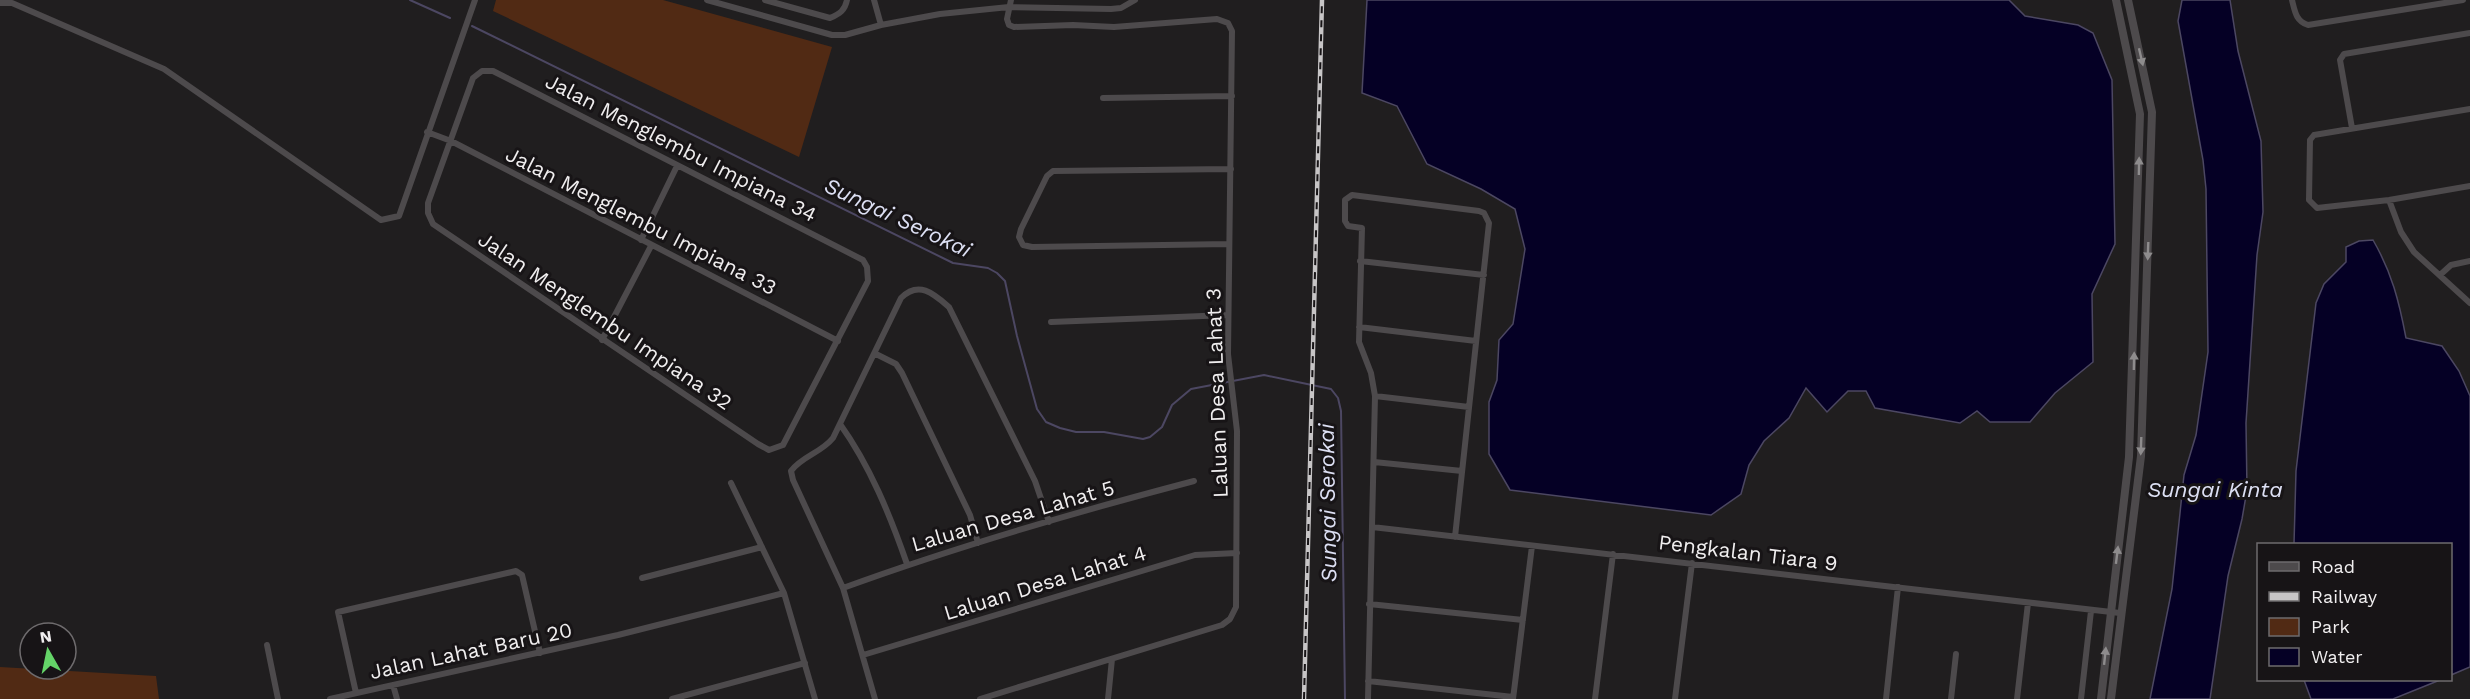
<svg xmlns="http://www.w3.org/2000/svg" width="2470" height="699" viewBox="0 0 2470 699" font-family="'Work Sans',sans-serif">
	<rect width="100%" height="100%" fill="#201e1f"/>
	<path fill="#512a14" d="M 496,0 L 663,0 L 832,47 L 799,157 L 493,11 Z
		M 0,667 L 156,676 L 159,699 L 0,699 Z"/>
	<path fill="#050025" stroke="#4c4762" stroke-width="1.5" d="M 1367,0 L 2009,0 L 2025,16 L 2078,25 L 2093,33 L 2112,80 L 2115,244 L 2092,294 L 2093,362 L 2055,393 L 2030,422 L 1990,422 L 1977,411 L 1960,423 L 1875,408 L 1866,391 L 1848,391 L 1827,412 L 1806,388 L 1789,418 L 1764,441 L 1749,465 L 1741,494 L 1711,515 L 1510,490 L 1489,454 L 1489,402 L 1497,380 L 1499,340 L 1513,324 L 1525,249 L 1515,209 L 1481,189 L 1427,164 L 1397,106 L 1362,93 Z
		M 2182,0 L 2230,0 L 2238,51 L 2261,141 L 2263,212 L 2257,255 L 2246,423 L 2247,490 L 2242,519 L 2228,576 L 2210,699 L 2150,699 L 2172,589 L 2184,475 L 2196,435 L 2208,352 L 2206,189 L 2203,160 L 2178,21 Z
		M 2373,240 C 2392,273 2399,301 2406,338 L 2442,346 L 2459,371 L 2470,396 L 2470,667 L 2451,675 L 2450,544 L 2294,544 L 2296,471 L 2316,303 L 2324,284 L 2346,262 L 2346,247 L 2359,241 Z
		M 2304,680 L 2440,680 L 2393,699 L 2311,699 Z"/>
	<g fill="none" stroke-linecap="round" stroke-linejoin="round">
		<path stroke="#4c4762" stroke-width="2" d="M 410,0 L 450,18
			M 472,26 L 953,263 L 988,268 L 997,273 L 1005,281 L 1017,336 L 1037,409 L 1046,422 L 1060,428 L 1076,432 L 1104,432 L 1143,439 L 1150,437 L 1162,427 L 1172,405 L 1191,389 L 1264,375 L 1331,389 L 1338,398 L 1341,411 L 1345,699"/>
		<path stroke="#4d4a4c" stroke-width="6" d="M 707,0 L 832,35 L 845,35 L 881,25 L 940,14 L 1009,7 L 1111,9 L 1121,8 L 1135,0
			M 765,0 L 830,18 C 840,14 845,10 847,0
			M 874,0 L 881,25
			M 2292,0 C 2295,12 2296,21 2308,25 L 2463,0
			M 0,3 L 12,3 L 164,69 L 381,220 L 399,216 L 475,0
			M 482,71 L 493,71 L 863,260 L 867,267 L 868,281 L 783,445 L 769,450 L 758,444 L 433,224 L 428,213 L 428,203 L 473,78 Z
			M 1103,98 L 1232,96
			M 2470,109 L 2314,135 L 2310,140 L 2309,200 L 2317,208 L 2389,200 L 2470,186
			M 2352,128 L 2340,60 L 2344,54 L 2470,33
			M 427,132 L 451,141 L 838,341
			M 2389,200 L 2401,232 L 2414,252 L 2470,303
			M 641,240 L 677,166
			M 1229,244 L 1032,247 L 1023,245 L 1019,237 L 1021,229 L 1047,176 L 1053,171 L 1231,169
			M 1360,261 L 1484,275
			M 2440,275 L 2451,265 L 2470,261
			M 1051,322 L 1228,315
			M 1359,327 L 1476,341
			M 602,340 L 651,246
			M 876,354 L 896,364 L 902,373 L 970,515 L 978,543
			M 1375,396 L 1469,407
			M 840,424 C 870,466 890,515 907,564
			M 1374,462 L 1462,471
			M 731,483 L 784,593 L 815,699
			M 1372,527 L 2120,613
			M 642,578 L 762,547
			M 843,588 C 958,546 1076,512 1194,481
			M 1369,604 L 1523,620
			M 267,645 L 278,699
			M 863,655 L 1195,555 L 1237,553
			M 1368,681 L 1513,697
			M 393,685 L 397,699
			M 356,693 L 338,612 L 516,571 L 522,575 L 540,653
			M 330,699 L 618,635 L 784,593
			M 672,699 L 805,663
			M 875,699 L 843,588 L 793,480 L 791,471 C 802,456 821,453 833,438 L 901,298 C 919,280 934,294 949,307 L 1035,481 L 1049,522
			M 980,699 L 1222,625 L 1230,619 L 1236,607 L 1237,431 L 1228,354 L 1232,31 L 1228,23 L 1217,19 L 1114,27 L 1073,25 L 1014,27 L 1009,25 L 1007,19 L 1011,0
			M 1108,699 L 1112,659
			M 1368,699 L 1375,396 L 1371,373 L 1359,342 L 1362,228 L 1348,226 L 1345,221 L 1345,200 L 1352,195 L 1479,211 L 1484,213 L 1489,223 L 1455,537
			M 1513,699 L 1532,546
			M 1595,699 L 1613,554
			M 1675,699 L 1692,563
			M 1886,699 L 1898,587
			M 1951,699 L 1956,654
			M 2017,699 L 2028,603
			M 2081,699 L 2091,611"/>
		<path stroke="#4d4a4c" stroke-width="8" d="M 2101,699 L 2129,457 L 2140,114 L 2116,0
			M 2111,699 L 2141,456 L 2152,112 L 2128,0"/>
		<g stroke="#c7c5c6" stroke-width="4.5">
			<path id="rail" d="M 1304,699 L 1322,0"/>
		</g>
		<use href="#rail" stroke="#171416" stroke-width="2" stroke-dasharray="7" stroke-linecap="butt"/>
	</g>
	<defs><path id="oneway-solid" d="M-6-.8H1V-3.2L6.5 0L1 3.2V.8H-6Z" transform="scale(1.5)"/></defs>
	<g fill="#8e8c8d">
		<use href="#oneway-solid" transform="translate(2141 57) rotate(77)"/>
		<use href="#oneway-solid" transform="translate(2139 166) rotate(-89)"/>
		<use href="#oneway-solid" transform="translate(2148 251) rotate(92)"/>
		<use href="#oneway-solid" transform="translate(2134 361) rotate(-89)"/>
		<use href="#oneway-solid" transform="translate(2141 446) rotate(92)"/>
		<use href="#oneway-solid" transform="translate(2117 555) rotate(-83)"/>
		<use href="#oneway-solid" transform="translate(2105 656) rotate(-84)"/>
	</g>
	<g text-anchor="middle" stroke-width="6" stroke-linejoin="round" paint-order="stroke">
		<g font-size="21" fill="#f0eeef" stroke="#171416">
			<text transform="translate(681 148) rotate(27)" y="7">Jalan Menglembu Impiana 34</text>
			<text transform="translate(641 221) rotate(27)" y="7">Jalan Menglembu Impiana 33</text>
			<text transform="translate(605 321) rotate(34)" y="7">Jalan Menglembu Impiana 32</text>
			<text transform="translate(1217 393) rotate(-92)" y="7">Laluan Desa Lahat 3</text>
			<text transform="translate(1013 516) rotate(-16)" y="7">Laluan Desa Lahat 5</text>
			<text transform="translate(1748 553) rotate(7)" y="7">Pengkalan Tiara 9</text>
			<text transform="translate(1045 583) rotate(-17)" y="7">Laluan Desa Lahat 4</text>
			<text transform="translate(471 651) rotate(-12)" y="7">Jalan Lahat Baru 20</text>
		</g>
		<g font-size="22" font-style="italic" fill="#dde0f4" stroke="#171416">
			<text transform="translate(898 217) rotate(25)" y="8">Sungai Serokai</text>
			<text x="2215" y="497">Sungai Kinta</text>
			<text transform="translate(1327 503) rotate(-91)" y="8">Sungai Serokai</text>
		</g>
	</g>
	<rect x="2257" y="543" width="195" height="138" fill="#171416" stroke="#6e6b6d" stroke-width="1.5"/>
	<rect x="2269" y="562" width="30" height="9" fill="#4d4a4c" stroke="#6e6b6d" stroke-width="1.5"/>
	<text x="2311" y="573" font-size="18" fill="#f0eeef">Road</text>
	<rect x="2269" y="592" width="30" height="9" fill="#c7c5c6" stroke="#6e6b6d" stroke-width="1.5"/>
	<text x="2311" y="603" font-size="18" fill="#f0eeef">Railway</text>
	<rect x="2269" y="618" width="30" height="18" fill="#512a14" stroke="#6e6b6d" stroke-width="1.5"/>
	<text x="2311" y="633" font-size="18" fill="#f0eeef">Park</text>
	<rect x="2269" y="648" width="30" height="18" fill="#050025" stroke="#6e6b6d" stroke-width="1.5"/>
	<text x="2311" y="663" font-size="18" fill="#f0eeef">Water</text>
	<g transform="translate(48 651) rotate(351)"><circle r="28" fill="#171416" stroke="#6e6b6d" stroke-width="1.5"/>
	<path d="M0-4.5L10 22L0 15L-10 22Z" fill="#64d468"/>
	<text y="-9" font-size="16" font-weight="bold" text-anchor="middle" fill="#f0eeef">N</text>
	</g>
</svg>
